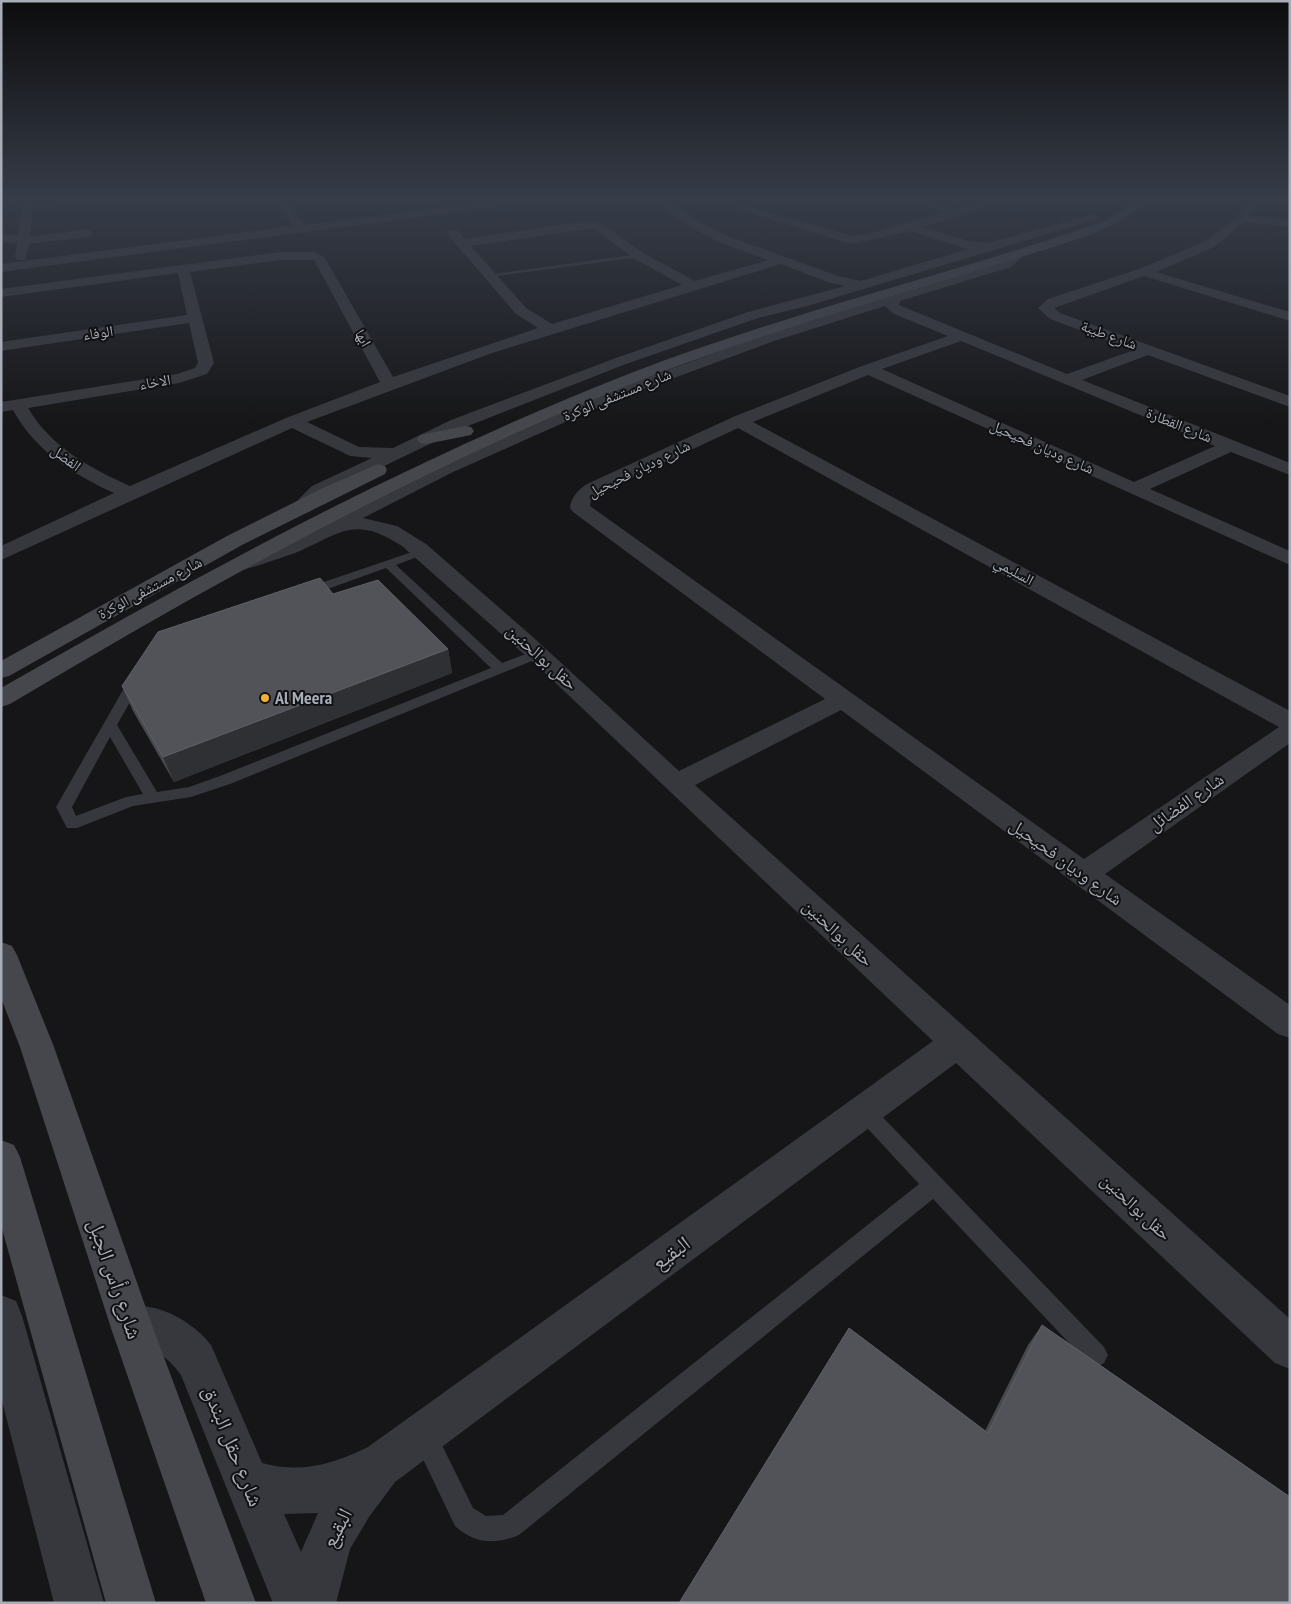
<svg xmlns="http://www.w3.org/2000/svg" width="1291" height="1604" viewBox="0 0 1291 1604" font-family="'PT Sans Narrow','Noto Naskh Arabic',sans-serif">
	<rect width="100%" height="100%" fill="#161618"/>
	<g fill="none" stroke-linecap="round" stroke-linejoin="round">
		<path fill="#37383d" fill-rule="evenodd" d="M 90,199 L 110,199 L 28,209 L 25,207 Z
			M 639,254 L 641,257 L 490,277 L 486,275 Z
			M 421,549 L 425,550 L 425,554 L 396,565 L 502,663 L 539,649 L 544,650 L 545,653 L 544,656 L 230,784 L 191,797 L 133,806 L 77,828 L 67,828 L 56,807 L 131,676 L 141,676 L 143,679 L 117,725 L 157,792 L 189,787 L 220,776 L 491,668 L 386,568 L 311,595 L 307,596 L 301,592 L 303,589 ZM 110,737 L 143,794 L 126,797 L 76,816 L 72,807 Z
			M 864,1102 L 871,1105 L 1104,1347 L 1108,1355 L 1104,1363 L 1096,1367 L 1088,1363 L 933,1199 L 519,1535 C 495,1545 475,1544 455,1526 L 412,1436 L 415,1427 L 424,1424 L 433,1427 L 473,1508 L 486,1516 L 503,1515 L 919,1184 L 857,1117 L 854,1111 L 857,1105 Z"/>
		<path fill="#37383d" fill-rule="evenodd" d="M 23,199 L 34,199 L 30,237 L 88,229 L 94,233 L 88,237 L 29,244 L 25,260 L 17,260 L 15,257 L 17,243 L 1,242 L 1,234 L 18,235 Z
			M 276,199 L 286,199 L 304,225 L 507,199 L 538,199 L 532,202 L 1,272 L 1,264 L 293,226 Z
			M 653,199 L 666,199 L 700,222 L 727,236 L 838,276 L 861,281 L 968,249 L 910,231 L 852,244 L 740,210 L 738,208 L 744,205 L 852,236 L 868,234 L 945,212 L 909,201 L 908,199 L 924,199 L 957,209 L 989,199 L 1005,199 L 963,215 L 922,227 L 968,241 L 988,243 L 1093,214 L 1099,217 L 1097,219 L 807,306 L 758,318 L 626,364 L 463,428 L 326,494 L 307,512 L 293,512 L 290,508 L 312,486 L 372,458 L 350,456 L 292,428 L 1,560 L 1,546 L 114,493 C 73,474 35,451 13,410 L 1,412 L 1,402 L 177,374 L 195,368 L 198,363 L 189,323 L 1,351 L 1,342 L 187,315 L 178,273 L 1,297 L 1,289 L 280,252 L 314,252 L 325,258 L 393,377 L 538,328 L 516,314 L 449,236 L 447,233 L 449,230 L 457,230 L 465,239 L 586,221 L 601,223 L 643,253 L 695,281 L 768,260 L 719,242 L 692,228 ZM 586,229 L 594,229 L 635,259 L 682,285 L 552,324 L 526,308 L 471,246 ZM 280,260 L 314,260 L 380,382 L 286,418 L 130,486 C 90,468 51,447 28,408 L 179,383 L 207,374 L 214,363 L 190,272 ZM 781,264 L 830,283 L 845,286 L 748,312 L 616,358 L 451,420 L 393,448 L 359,447 L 307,422 L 492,353 Z
			M 1250,199 L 1261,199 L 1250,215 L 1290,220 L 1290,227 L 1244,222 L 1214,247 L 1156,272 L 1290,312 L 1290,321 L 1144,276 L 1054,308 L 1060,313 L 1290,396 L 1290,407 L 1148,355 L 1082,380 L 1290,463 L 1290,475 L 1231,452 L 1150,489 L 1290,551 L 1290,565 L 868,375 L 753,422 L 1290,711 L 1290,743 L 1105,874 L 1290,1005 L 1290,1038 L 1278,1034 L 841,710 L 695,785 L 1290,1319 L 1290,1369 L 1275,1363 L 956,1063 L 395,1482 L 369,1517 L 350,1549 L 336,1603 L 273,1603 L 181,1375 C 158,1343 149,1356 117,1343 L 111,1328 L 117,1313 C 122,1311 127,1308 132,1307 C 160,1302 195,1324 211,1345 L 262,1463 C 301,1474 334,1464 368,1447 L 933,1041 L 543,671 L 402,546 C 353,514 340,534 295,553 C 278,559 260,565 243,570 L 236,572 L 229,570 L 225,566 L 229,562 L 281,544 L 439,464 L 605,393 L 764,335 L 1001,261 L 1019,250 L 1025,254 L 1011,267 L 900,301 L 899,305 L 1067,374 L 1134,350 L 1050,319 L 1038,308 L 1048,299 L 1139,269 L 1206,241 L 1238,216 ZM 885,306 L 894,314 L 948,336 L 862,366 L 733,417 L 587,484 C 578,490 571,497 570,508 L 573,512 L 825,699 L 679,771 L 534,638 L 426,544 L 397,526 L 363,518 L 453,472 L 617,399 L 774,341 ZM 961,341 L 1215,446 L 1134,482 L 882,369 ZM 738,428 L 1279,727 L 1084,859 L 590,506 L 591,500 L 601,492 ZM 318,1513 L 301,1552 L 284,1514 Z
			M 1,1295 L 16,1301 L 22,1316 L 104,1603 L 54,1603 L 1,1397 Z"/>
		<path fill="#45474d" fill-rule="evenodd" d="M 1139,199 L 1152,199 L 1116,223 L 1090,235 C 942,284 789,322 644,379 C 422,466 214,583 10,704 L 1,707 L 1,688 C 205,571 411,459 631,373 C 778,316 932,279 1082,229 L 1108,219 Z
			M 465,426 L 471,427 L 474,431 L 471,435 L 426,444 L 420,443 L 417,439 L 420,435 Z
			M 378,464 L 385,466 L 387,470 L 385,474 L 242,545 L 9,676 L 1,678 L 1,661 L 227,536 L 323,488 Z
			M 1,942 L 12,946 L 17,955 L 54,1047 L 153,1328 L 256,1603 L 206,1603 L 111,1328 L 20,1047 L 1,998 Z
			M 1,1140 L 14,1145 L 20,1157 L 156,1603 L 106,1603 L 1,1225 Z"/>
	</g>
	<path fill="#47494d" d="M 333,594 L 448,649 L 452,673 L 174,782 L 133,711 L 122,686 Z
		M 1042,1325 L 1290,1497 L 679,1603 L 985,1431 L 1028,1345 Z"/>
	<path fill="#2f3033" d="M 448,649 L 452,673 L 174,782 L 163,757 Z"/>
	<path fill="#525359" stroke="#5f6168" d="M 320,578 L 333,594 L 378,580 L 448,649 L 163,757 L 122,686 L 158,632 Z
		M 1042,1325 L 1290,1497 L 1290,1603 L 679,1603 L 849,1328 L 988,1433 Z"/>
	<linearGradient id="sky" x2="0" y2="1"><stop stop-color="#0c0c0d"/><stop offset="0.47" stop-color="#363c48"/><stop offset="1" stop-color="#363c48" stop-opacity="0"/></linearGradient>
	<rect width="1291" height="423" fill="url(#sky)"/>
	<circle fill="#f2b134" stroke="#111113" stroke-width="2" cx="265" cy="698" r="5"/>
	<g text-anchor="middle" stroke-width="4" stroke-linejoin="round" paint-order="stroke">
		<g font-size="15" fill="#a8adb8" stroke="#111113">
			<text transform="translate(98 333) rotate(-8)" y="5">الوفاء</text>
			<text transform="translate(1109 335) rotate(20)" y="5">شارع طيبة</text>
			<text transform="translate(363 338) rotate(61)" y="5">ابها</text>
			<text transform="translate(155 382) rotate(-9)" y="5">الاخاء</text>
			<text transform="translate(617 395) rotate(-22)" y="5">شارع مستشفى الوكرة</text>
			<text transform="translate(1179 425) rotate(22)" y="5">شارع القطارة</text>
			<text transform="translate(1042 447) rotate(24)" y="5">شارع وديان فحيحيل</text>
			<text transform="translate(66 458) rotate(36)" y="5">الفضل</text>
			<text transform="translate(639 469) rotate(-26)" y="5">شارع وديان فحيحيل</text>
			<text transform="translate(1014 571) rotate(29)" y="5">السليمي</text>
			<text transform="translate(150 588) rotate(-28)" y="5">شارع مستشفى الوكرة</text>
		</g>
		<g font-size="18" fill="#a8adb8" stroke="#111113">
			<text transform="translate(542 657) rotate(42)" y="6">حقل بوالحنين</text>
			<text transform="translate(1186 802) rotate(-35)" y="6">شارع الفضائل</text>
			<text transform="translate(1066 862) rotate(36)" y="6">شارع وديان فحيحيل</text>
			<text transform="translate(838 933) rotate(43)" y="6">حقل بوالحنين</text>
			<text transform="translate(1136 1207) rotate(43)" y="6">حقل بوالحنين</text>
		</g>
		<g font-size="18" font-weight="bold" fill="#a8adb8" stroke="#111113" text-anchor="start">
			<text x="275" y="704">Al Meera</text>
		</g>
		<g font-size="21" fill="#a8adb8" stroke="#111113">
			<text transform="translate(671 1253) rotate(-36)" y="7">البقيع</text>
			<text transform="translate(115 1279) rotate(71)" y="7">شارع رأس الجبل</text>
			<text transform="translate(233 1446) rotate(68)" y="7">شارع حقل البندق</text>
			<text transform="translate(337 1528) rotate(-62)" y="7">البقيع</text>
		</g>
	</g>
	<rect width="1291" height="1604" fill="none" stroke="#a8adb8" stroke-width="5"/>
</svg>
